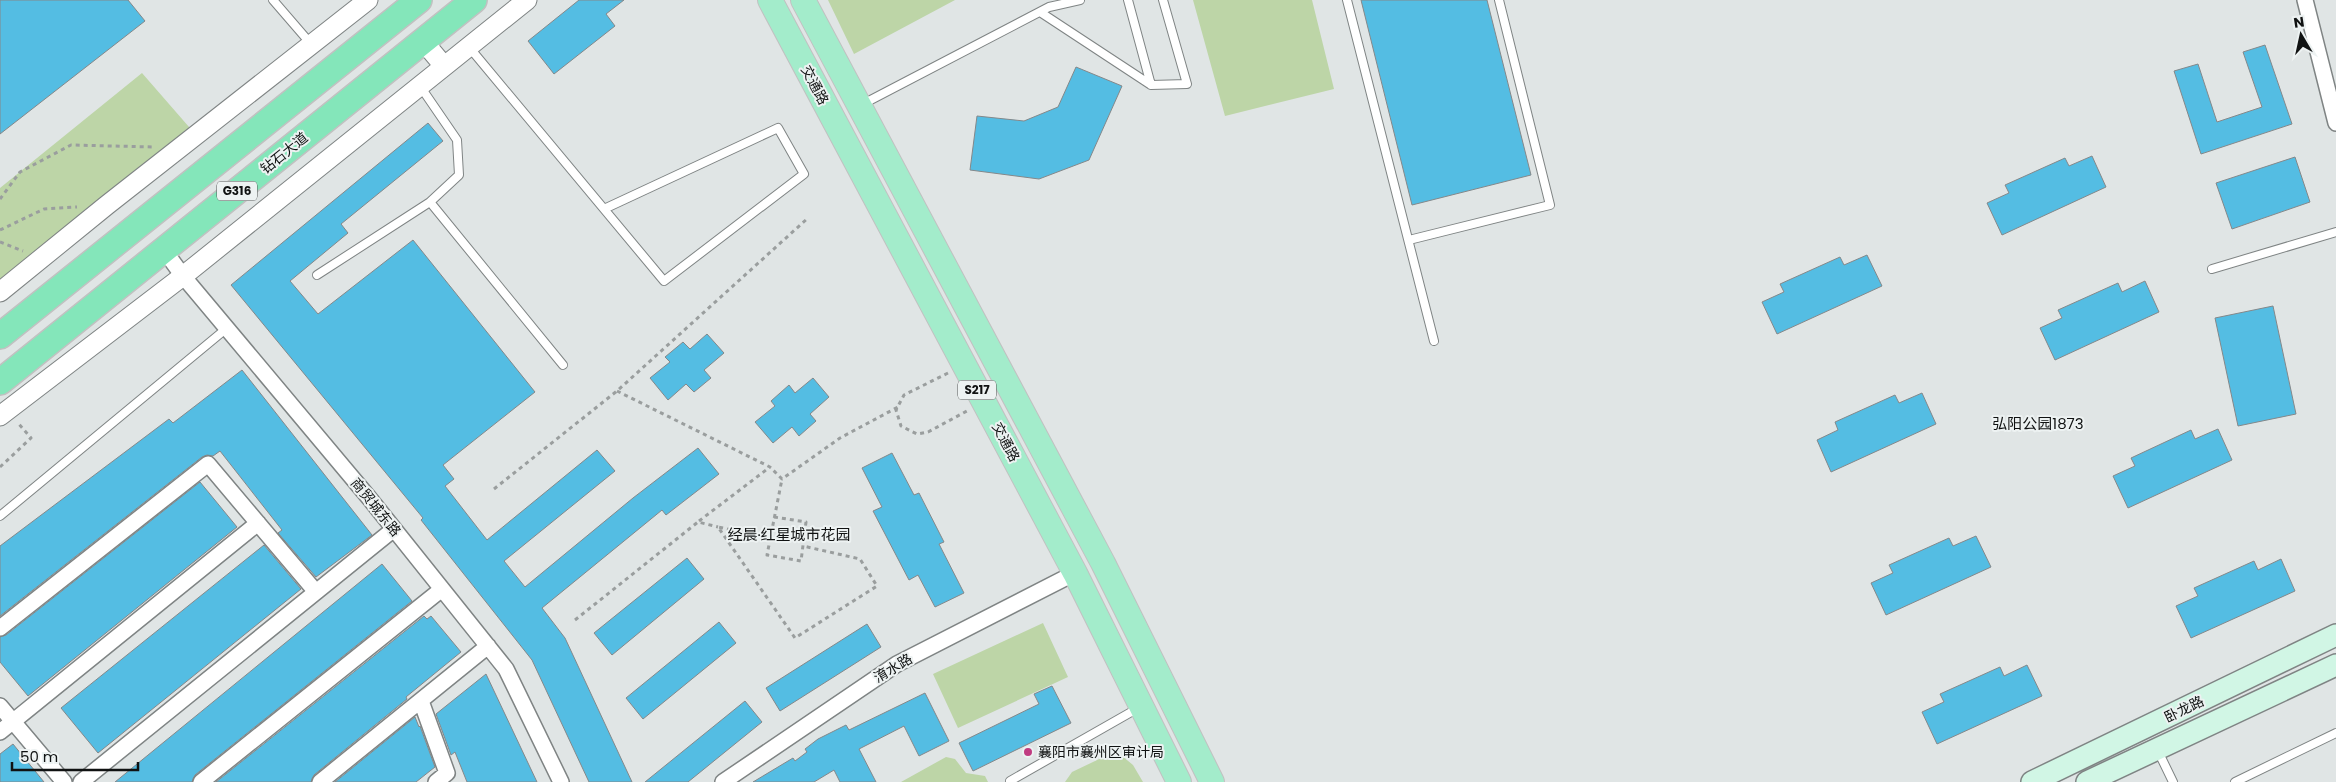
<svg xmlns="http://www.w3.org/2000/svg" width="2336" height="782" viewBox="0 0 2336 782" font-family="Poppins,'Noto Sans SC',sans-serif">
	<rect width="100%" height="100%" fill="#e0e5e5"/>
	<path fill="#bdd5a7" d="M 828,0 L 955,0 L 854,54 Z
		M 1193,0 L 1312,0 L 1334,89 L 1225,116 Z
		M 142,73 L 196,135 L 0,292 L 0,188 Z
		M 1043,623 L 1068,677 L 958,728 L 933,674 Z
		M 1116,751 L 1133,765 L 1143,782 L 1065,782 L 1072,772 Z
		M 946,757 L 955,759 L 966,773 L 985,776 L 988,782 L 901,782 Z"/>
	<path fill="#54bde3" stroke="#84888a" d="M 0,0 L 128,0 L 145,21 L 0,134 Z
		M 579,0 L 624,0 L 606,14 L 615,26 L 554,74 L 528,41 Z
		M 1361,0 L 1487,0 L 1531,175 L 1412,205 Z
		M 2265,45 L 2292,124 L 2201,154 L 2174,71 L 2198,64 L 2217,122 L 2262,107 L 2243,52 Z
		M 1076,67 L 1122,86 L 1089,160 L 1039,179 L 970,170 L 977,116 L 1024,121 L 1058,107 Z
		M 428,123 L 443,141 L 341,224 L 348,233 L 290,281 L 318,314 L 413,240 L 535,392 L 443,465 L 454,479 L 445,486 L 487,540 L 597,450 L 615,471 L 504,561 L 525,587 L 633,498 L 698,448 L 719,474 L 666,515 L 662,510 L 542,608 L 565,638 L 632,782 L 589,782 L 532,660 L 421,520 L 423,518 L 231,285 Z
		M 2092,156 L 2106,187 L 2002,235 L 1987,203 L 2009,193 L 2005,185 L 2065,158 L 2069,166 Z
		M 2295,157 L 2310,202 L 2232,229 L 2216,183 Z
		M 1867,255 L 1882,286 L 1777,334 L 1762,302 L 1784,292 L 1780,284 L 1840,257 L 1844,265 Z
		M 2145,281 L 2159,312 L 2055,360 L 2040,328 L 2062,318 L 2058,310 L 2118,283 L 2122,292 Z
		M 2273,306 L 2296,414 L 2238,426 L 2215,318 Z
		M 707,334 L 724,353 L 704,370 L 711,378 L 694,392 L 686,384 L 668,400 L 650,378 L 670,362 L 665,357 L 683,342 L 690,349 Z
		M 242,370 L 372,535 L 316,577 L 278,533 L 282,530 L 220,451 L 213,456 L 207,455 L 202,457 L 0,616 L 0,546 L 169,419 L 173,423 Z
		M 813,378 L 829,397 L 810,414 L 816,421 L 799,436 L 792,427 L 773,443 L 755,422 L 775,406 L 771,401 L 789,385 L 795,393 Z
		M 1922,393 L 1936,424 L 1831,472 L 1817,440 L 1838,430 L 1835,422 L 1895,395 L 1899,403 Z
		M 2218,429 L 2232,460 L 2128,508 L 2113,476 L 2135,466 L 2131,458 L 2191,430 L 2195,439 Z
		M 892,453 L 914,495 L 919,493 L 944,542 L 939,544 L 964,593 L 935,607 L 918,575 L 909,580 L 873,511 L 882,507 L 862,468 Z
		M 200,482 L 237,527 L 28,696 L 0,662 L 0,637 L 6,635 Z
		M 1976,536 L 1991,567 L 1886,615 L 1871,583 L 1893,573 L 1889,565 L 1949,538 L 1953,546 Z
		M 264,545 L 301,589 L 98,753 L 61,708 Z
		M 687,558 L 704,579 L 612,655 L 594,633 Z
		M 2281,559 L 2295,591 L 2191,638 L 2176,606 L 2198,596 L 2194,588 L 2254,561 L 2258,570 Z
		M 382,564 L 412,601 L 195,775 L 192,782 L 115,782 Z
		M 424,616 L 427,619 L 431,616 L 461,652 L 406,697 L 407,699 L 314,775 L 311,782 L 216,782 Z
		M 719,622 L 736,643 L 643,719 L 626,698 Z
		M 867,624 L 881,647 L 780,711 L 766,688 Z
		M 2027,665 L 2042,696 L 1937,744 L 1922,712 L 1944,702 L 1940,694 L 2000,667 L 2004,676 Z
		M 486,674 L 537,782 L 467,782 L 455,752 L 451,755 L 436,714 Z
		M 1052,686 L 1071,723 L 973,771 L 959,743 L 1039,704 L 1034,694 Z
		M 925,693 L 949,741 L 919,756 L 904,726 L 859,749 L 876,782 L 840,782 L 834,770 L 814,782 L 753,782 L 793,758 L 795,761 L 807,752 L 805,749 L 818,739 L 846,725 L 849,730 Z
		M 745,701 L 762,722 L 688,782 L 645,782 Z
		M 415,717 L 419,727 L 420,726 L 435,767 L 416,782 L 335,782 Z
		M 13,744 L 44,782 L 0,782 L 0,754 Z"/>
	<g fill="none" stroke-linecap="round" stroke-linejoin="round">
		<g stroke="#7f8484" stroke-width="10">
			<path id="service" d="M 273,0 L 311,44
				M 1128,0 L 1151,85
				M 1347,0 L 1434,341
				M 1040,12 L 1151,85 L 1187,84 L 1163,0
				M 469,47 L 664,281 L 804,174 L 778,128 L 604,209
				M 420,86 L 457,140 L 459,175 L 430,202 L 563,365
				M 861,105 L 1049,7 L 1080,0
				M 1409,240 L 1550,205 L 1499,0
				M 2212,269 L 2336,232
				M 317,275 L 430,202
				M 0,516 L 227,328
				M 2158,751 L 2173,782
				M 1010,781 L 1140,707
				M 2235,782 L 2336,733"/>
		</g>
		<g stroke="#7f8484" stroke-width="18">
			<path id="minor" d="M 2305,0 L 2336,123
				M 164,250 L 183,276 L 370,499 L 506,669 L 561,782
				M 0,628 L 208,464 L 316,592
				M 421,701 L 447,773 L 436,782
				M 0,706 L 64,782
				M 0,732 L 258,523
				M 81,782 L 394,529
				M 201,782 L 442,589
				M 320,782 L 488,646
				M 723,782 L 897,664 L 1075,573"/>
		</g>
		<g stroke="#7f8484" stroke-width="21">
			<path id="tertiary" d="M 423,41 L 444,66
				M 0,292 L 107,205 L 368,0
				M 0,416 L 183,276 L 527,0"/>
		</g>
		<g stroke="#7f8484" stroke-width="24">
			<path id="secondary" d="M 2032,782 L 2336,635
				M 2087,782 L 2336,665"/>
		</g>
		<g stroke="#c1c1c1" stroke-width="26">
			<path id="primary" d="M 770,0 L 1075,573 L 1179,782
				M 803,0 L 1103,563 L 1212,782"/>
		</g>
		<g stroke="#c1c1c1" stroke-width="28">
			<path id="trunk" d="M 0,336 L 419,0
				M 0,382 L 474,0"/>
		</g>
		<path stroke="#9a9e9e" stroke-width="3" stroke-dasharray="4 4" stroke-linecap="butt" d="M 0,199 L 20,172 L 71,145 L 154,147
			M 0,230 L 44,209 L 77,207
			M 0,242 L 23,251
			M 948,373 L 904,395 L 896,410 L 901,426 L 917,434 L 928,432 L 967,411
			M 617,391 L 770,467 L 782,479 L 840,438 L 898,407
			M 0,467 L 31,438 L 18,423
			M 494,489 L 617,391 L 808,218
			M 774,517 L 806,522 L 801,561 L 767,555 L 782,479
			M 699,521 L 770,467
			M 770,538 L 718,527 L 795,638 L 877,586 L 860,559 L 803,546
			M 575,620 L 698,522 L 718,527"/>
		<use href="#service" stroke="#fff" stroke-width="8"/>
		<use href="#minor" stroke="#fff" stroke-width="15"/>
		<use href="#tertiary" stroke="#fff" stroke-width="19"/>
		<use href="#secondary" stroke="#d1f6e5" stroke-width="21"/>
		<use href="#primary" stroke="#a3eccb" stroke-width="24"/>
		<use href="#trunk" stroke="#84e6ba" stroke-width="25"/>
	</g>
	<circle fill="#c03c81" stroke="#edf2f2" stroke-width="2" cx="1028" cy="752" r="5"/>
	<g text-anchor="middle" stroke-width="4" stroke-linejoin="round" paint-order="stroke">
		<g fill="#edf2f2" stroke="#525555" stroke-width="1">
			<rect x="217" y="181.5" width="40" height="19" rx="4"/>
			<rect x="958" y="380.5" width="38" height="19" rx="4"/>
		</g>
		<g font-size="12" font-weight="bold" fill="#101212">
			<text x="237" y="195">G316</text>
			<text x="977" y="394">S217</text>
		</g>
		<g font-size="14" fill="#101212" stroke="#edf2f2">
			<text transform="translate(815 85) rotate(62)" y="5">交通路</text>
			<text transform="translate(284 153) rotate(-39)" y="5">钻石大道</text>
			<text transform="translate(1006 442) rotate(62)" y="5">交通路</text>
			<text transform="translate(376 507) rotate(51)" y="5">商贸城东路</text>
			<text transform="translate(893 668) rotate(-31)" y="5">淯水路</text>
			<text transform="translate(2184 709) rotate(-26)" y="5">卧龙路</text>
		</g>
		<g font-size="14" fill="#101212" stroke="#edf2f2" text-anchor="start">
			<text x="1038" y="757">襄阳市襄州区审计局</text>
		</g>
		<g font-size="15" fill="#101212" stroke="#edf2f2">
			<text x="2038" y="429">弘阳公园1873</text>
			<text x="789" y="540">经晨·红星城市花园</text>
		</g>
	</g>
	<g transform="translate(2301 35) rotate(351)" stroke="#edf2f2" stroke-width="4" paint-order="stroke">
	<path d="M0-4L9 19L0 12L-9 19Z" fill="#101212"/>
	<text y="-8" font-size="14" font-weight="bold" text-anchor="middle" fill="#101212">N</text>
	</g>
	<path d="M12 762v8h126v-8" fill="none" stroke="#101212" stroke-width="2.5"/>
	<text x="20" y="762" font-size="15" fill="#101212" stroke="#edf2f2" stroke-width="4" paint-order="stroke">50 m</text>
</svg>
